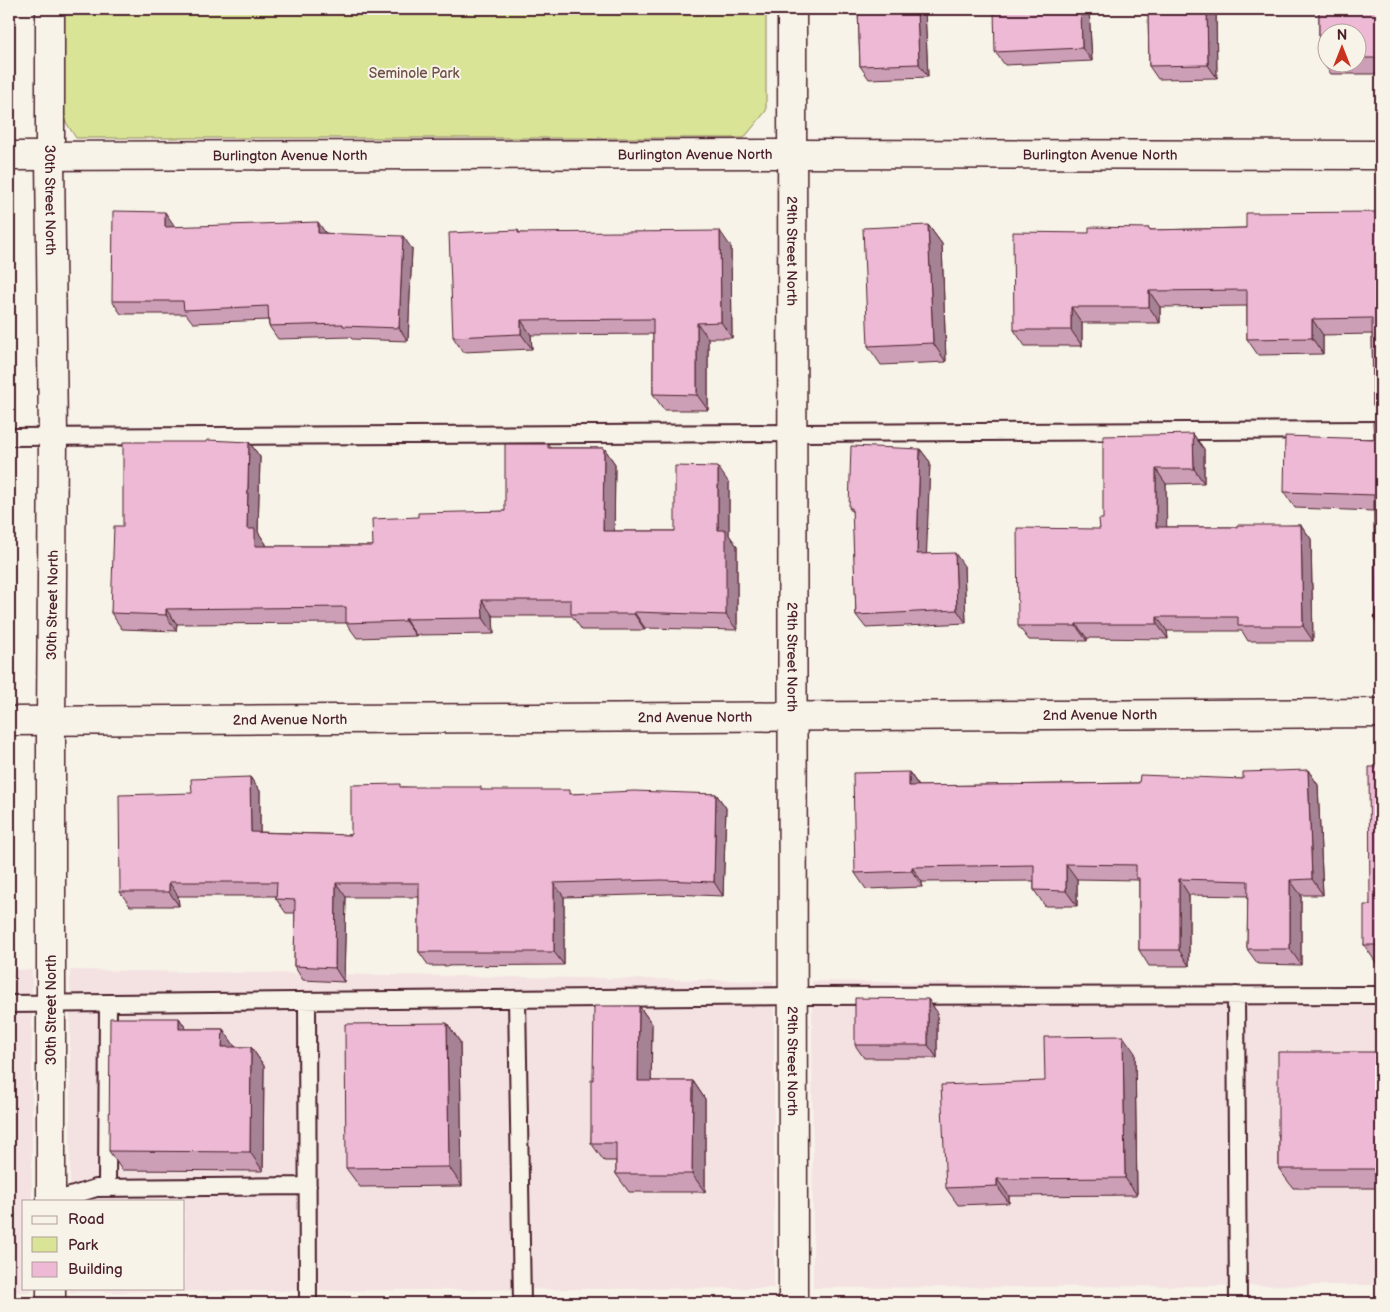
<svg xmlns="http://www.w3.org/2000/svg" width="1390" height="1312" viewBox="0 0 1390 1312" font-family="'Balsamiq Sans',sans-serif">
	<rect width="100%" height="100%" fill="#f7f3e8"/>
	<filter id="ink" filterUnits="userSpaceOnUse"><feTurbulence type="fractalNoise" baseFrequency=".02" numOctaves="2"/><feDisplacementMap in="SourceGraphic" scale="10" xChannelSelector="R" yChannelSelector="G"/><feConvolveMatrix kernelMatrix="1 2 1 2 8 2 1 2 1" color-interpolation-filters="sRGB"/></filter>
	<g filter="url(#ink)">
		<path fill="#f4e2e2" d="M 9,969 L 32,970 L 32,1201 L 24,1201 L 24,1288 L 32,1288 L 32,1292 L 9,1292 Z
			M 70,970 L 774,981 L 774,1288 L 70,1292 L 70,1288 L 184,1288 L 184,1201 L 70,1201 Z
			M 812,981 L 1381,990 L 1381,1285 L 813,1288 Z"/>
		<path fill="#d9e496" stroke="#928260" d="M 61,9 L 766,9 L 766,111 L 744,138 L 76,138 L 62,116 Z"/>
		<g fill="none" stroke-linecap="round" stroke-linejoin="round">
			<g stroke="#4a1f2b" stroke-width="20">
				<path id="service" d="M 9,437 L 1381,430
					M 1236,995 L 1238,1303
					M 517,999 L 522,1303
					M 307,1002 L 308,1303
					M 9,1004 L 793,996 L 1381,995
					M 107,1188 L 108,1003
					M 55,1201 L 96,1188 L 308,1186"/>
			</g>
			<g stroke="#4a1f2b" stroke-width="31">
				<g id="minor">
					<path id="s1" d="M 50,9 L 50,156 L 53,437 L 51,721 L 51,1201"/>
					<path id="s2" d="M 792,9 L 793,1303"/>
					<path id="s3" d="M 9,156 L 792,154 L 1381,155"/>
					<path id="s4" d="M 9,721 L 1381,713"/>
					<path d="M 51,1303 L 51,1288"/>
				</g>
			</g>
			<use href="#service" stroke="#f7f3e8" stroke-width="16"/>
			<use href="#minor" stroke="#f7f3e8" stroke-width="28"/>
		</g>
		<path fill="#cc9fb7" stroke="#4a1f2b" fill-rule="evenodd" d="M 858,9 L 925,9 L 928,77 L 869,79 L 860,66 Z
			M 1089,9 L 1092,61 L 1005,65 L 995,52 Z
			M 1148,9 L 1216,9 L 1217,78 L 1158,79 L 1149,66 Z
			M 1319,9 L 1381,9 L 1381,74 L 1331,74 L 1319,58 ZM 1328,32 L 1358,32 L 1358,62 L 1328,62 Z
			M 1381,212 L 1381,629 L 1375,620 L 1374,511 L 1295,508 L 1284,492 L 1374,439 L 1380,414 L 1373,405 L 1372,334 L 1323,335 L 1323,354 L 1258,355 L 1247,339 L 1247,306 L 1160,307 L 1160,323 L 1082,323 L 1082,346 L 1025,346 L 1014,330 L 1089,233 L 1149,228 L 1151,230 L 1246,228 Z
			M 174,225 L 174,227 L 326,233 L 412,249 L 408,341 L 352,339 L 350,337 L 278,339 L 269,326 L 268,320 L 193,323 L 186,314 L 121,314 L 112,301 Z
			M 928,225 L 942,244 L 946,362 L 881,365 L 868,346 Z
			M 518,230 L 520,233 L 731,247 L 732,338 L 708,338 L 708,410 L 664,410 L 653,394 L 653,334 L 531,335 L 532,349 L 463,352 L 453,337 Z
			M 1193,434 L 1204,449 L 1204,483 L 1166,484 L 1166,527 L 1237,527 L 1301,525 L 1311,539 L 1313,641 L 1248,641 L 1242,631 L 1167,631 L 1168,639 L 1087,638 L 1087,641 L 1029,640 L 1018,626 L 1100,529 L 1103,519 Z
			M 206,442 L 249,442 L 260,457 L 258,532 L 266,544 L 266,546 L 373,546 L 418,517 L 505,511 L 548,444 L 551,448 L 604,448 L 615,464 L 614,531 L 675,531 L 729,483 L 729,535 L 737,546 L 737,630 L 645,628 L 645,630 L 582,630 L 572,616 L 493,616 L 494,634 L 416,635 L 416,636 L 357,638 L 346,623 L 177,624 L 176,631 L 122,629 L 111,613 L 123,526 Z
			M 920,449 L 930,462 L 926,554 L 964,566 L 966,623 L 866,628 L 856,615 L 853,513 L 849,508 Z
			M 1381,767 L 1381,964 L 1377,964 L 1364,945 L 1370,905 Z
			M 1308,770 L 1318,785 L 1323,895 L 1301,895 L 1301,965 L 1258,964 L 1247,949 L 1248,896 L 1189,895 L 1189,966 L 1149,966 L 1139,950 L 1139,882 L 1138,880 L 1077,879 L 1077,906 L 1045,906 L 1034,890 L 1034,881 L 922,882 L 922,887 L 866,889 L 855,873 L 909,772 L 919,786 L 1139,783 L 1243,779 Z
			M 250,777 L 260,791 L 260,832 L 351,835 L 402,787 L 572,794 L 716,794 L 726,808 L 723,896 L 671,894 L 564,897 L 564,965 L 429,966 L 419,952 L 419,897 L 346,897 L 344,982 L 303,980 L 294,966 L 295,913 L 286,913 L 276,899 L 276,896 L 178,896 L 179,906 L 130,906 L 120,892 L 192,793 Z
			M 928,999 L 937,1012 L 937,1058 L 864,1058 L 855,1045 Z
			M 639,1006 L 652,1024 L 651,1081 L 693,1081 L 705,1099 L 705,1192 L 629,1192 L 616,1174 L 616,1161 L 604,1161 L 591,1143 L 593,1080 Z
			M 179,1018 L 186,1029 L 223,1029 L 235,1047 L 251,1047 L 264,1066 L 263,1171 L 122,1170 L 109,1151 Z
			M 447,1023 L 460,1042 L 462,1186 L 360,1187 L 346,1168 Z
			M 1381,1052 L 1381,1188 L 1293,1188 L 1279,1169 L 1279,1137 L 1278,1135 Z
			M 1135,1053 L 1137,1195 L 1009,1196 L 1009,1203 L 958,1205 L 946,1188 L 1045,1081 Z"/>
		<path fill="#a68295" stroke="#4a1f2b" d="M 917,9 L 925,9 L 928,77 L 919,64 Z
			M 1081,9 L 1089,9 L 1092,61 L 1082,48 Z
			M 1207,9 L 1216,9 L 1217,78 L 1208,65 Z
			M 165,212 L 174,225 L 174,240 L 165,227 Z
			M 318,222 L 327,235 L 318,233 Z
			M 928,225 L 942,244 L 946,362 L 933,343 Z
			M 720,231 L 731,247 L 732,338 L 721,322 Z
			M 403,236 L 412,249 L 408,341 L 399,328 Z
			M 1149,291 L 1160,307 L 1160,323 L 1149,307 Z
			M 1071,307 L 1082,323 L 1082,346 L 1071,330 Z
			M 1312,319 L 1323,335 L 1323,354 L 1312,338 Z
			M 521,320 L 531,335 L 532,349 L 521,334 Z
			M 697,323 L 708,338 L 708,410 L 697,395 Z
			M 1193,434 L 1204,449 L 1204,483 L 1194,469 Z
			M 249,442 L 260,457 L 258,532 L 266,544 L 266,561 L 255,546 L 247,529 Z
			M 604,448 L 615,464 L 614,547 L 603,531 Z
			M 920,449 L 930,462 L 926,567 L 917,554 Z
			M 718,467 L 729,483 L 729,535 L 737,546 L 737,630 L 726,615 L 718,530 Z
			M 1156,469 L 1166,484 L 1167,541 L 1156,527 Z
			M 1301,525 L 1311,539 L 1313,641 L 1303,626 Z
			M 955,553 L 964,566 L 966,623 L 957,610 Z
			M 482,600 L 493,616 L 494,634 L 483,618 Z
			M 166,609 L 177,624 L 176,631 L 166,615 Z
			M 634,612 L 645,628 L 645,630 L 634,614 Z
			M 1157,617 L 1167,631 L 1168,639 L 1157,624 Z
			M 405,619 L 416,635 L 416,636 L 405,621 Z
			M 1076,624 L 1087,638 L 1087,641 L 1076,626 Z
			M 1308,770 L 1318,785 L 1323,895 L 1312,879 Z
			M 909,772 L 920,788 L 909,786 Z
			M 250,777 L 260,791 L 260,846 L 251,832 Z
			M 716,794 L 726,808 L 723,896 L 714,882 Z
			M 1066,864 L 1077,879 L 1077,906 L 1066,891 Z
			M 912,867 L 922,882 L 922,887 L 912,871 Z
			M 1179,879 L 1189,895 L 1189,966 L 1179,950 Z
			M 1290,880 L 1301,895 L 1301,965 L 1290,949 Z
			M 169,882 L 178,896 L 179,906 L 169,892 Z
			M 336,883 L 346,897 L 344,982 L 335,968 Z
			M 554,883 L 564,897 L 564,965 L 554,952 Z
			M 928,999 L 937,1012 L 937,1058 L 928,1045 Z
			M 639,1006 L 652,1024 L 651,1098 L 638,1081 Z
			M 179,1018 L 192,1037 L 179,1029 Z
			M 447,1023 L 460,1042 L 462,1186 L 449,1167 Z
			M 223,1029 L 236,1048 L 222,1047 Z
			M 1123,1036 L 1135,1053 L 1137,1195 L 1125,1178 Z
			M 251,1047 L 264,1066 L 263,1171 L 250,1152 Z
			M 693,1081 L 705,1099 L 705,1192 L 692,1174 Z
			M 997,1179 L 1009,1196 L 1009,1203 L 997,1186 Z"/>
		<path fill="#edb9d5" stroke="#4a1f2b" d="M 858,9 L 917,9 L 919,64 L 860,66 Z
			M 994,9 L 1081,9 L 1082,48 L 995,52 Z
			M 1148,9 L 1207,9 L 1208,65 L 1149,66 Z
			M 1319,9 L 1381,9 L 1381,58 L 1358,58 L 1358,32 L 1328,32 L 1328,58 L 1319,58 Z
			M 113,211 L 165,212 L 165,227 L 318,222 L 318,233 L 403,236 L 399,328 L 343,326 L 343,324 L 269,326 L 268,306 L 184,310 L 183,301 L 112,301 Z
			M 1381,212 L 1381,620 L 1375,620 L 1374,495 L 1284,492 L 1285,436 L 1374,439 L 1373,423 L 1378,419 L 1380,414 L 1378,409 L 1373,405 L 1372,318 L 1312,319 L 1312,338 L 1247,339 L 1247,290 L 1149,291 L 1149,307 L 1071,307 L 1071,330 L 1014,330 L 1013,232 L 1089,233 L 1089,227 L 1149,228 L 1149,230 L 1246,228 L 1246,213 Z
			M 928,225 L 933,343 L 868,346 L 863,228 Z
			M 518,230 L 518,233 L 720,231 L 721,322 L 697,323 L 697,395 L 653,394 L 653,319 L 521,320 L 521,334 L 453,337 L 449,233 Z
			M 1193,434 L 1194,469 L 1156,469 L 1156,527 L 1237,527 L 1237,525 L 1301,525 L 1303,626 L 1238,626 L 1238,617 L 1157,617 L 1157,624 L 1076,624 L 1076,626 L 1018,626 L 1017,528 L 1100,529 L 1099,519 L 1103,519 L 1103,436 Z
			M 207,440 L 249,442 L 247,529 L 255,529 L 255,546 L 373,546 L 372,519 L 418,517 L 418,513 L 505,511 L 505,444 L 548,444 L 548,448 L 604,448 L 603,531 L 675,531 L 675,466 L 718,467 L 718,530 L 726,530 L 726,615 L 634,612 L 634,614 L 571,614 L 571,600 L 482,600 L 483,618 L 405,619 L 405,621 L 346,623 L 346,607 L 166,609 L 166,615 L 111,613 L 114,526 L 123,526 L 123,442 L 206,442 Z
			M 851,446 L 920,449 L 917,554 L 955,553 L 957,610 L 856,615 L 852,508 L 849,508 Z
			M 1369,767 L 1381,767 L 1381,945 L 1364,945 L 1364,905 L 1370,905 Z
			M 1308,770 L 1312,879 L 1290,880 L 1290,949 L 1247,949 L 1248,881 L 1179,879 L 1179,950 L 1139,950 L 1139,878 L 1136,878 L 1136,865 L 1066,864 L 1066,891 L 1034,890 L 1034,865 L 912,867 L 912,871 L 855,873 L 853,773 L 909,772 L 909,786 L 1139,783 L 1140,775 L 1243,779 L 1243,772 Z
			M 250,777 L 251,832 L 351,835 L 351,785 L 400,784 L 400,787 L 481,787 L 481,790 L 570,790 L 570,794 L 634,791 L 716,794 L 714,882 L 661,880 L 554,883 L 554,952 L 419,952 L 419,883 L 336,883 L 335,968 L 294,966 L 295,900 L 276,899 L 277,882 L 169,882 L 169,892 L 120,892 L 119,795 L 192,793 L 191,779 Z
			M 855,998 L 928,999 L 928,1045 L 855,1045 Z
			M 594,1006 L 639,1006 L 638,1081 L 693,1081 L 692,1174 L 616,1174 L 616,1143 L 591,1143 L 591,1080 L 593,1080 Z
			M 110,1018 L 179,1018 L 179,1029 L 223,1029 L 222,1047 L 251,1047 L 250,1152 L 109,1151 Z
			M 447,1023 L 449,1167 L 346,1168 L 345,1024 Z
			M 1123,1036 L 1125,1178 L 997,1179 L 997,1186 L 946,1188 L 941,1085 L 1045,1081 L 1044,1037 Z
			M 1278,1052 L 1381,1052 L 1381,1169 L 1279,1169 L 1279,1135 L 1278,1135 Z"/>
	</g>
	<g text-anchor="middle" stroke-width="4" stroke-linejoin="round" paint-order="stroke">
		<g font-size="14" fill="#6e5046" stroke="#f7f3e8">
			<text x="414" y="78">Seminole Park</text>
		</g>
		<g font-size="14" fill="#4a1f2b" stroke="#f7f3e8">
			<text dy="5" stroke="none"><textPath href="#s3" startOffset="686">Burlington Avenue North</textPath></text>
			<text dy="5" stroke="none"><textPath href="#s3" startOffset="1091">Burlington Avenue North</textPath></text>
			<text dy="5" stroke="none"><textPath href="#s3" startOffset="281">Burlington Avenue North</textPath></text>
			<text dy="5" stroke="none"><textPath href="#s1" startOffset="191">30th Street North</textPath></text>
			<text dy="5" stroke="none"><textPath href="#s2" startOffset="242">29th Street North</textPath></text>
			<text transform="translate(52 605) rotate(-89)" y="5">30th Street North</text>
			<text dy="5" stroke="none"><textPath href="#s2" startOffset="648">29th Street North</textPath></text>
			<text dy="5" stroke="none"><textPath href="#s4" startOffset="1091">2nd Avenue North</textPath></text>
			<text dy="5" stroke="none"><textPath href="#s4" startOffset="686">2nd Avenue North</textPath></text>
			<text dy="5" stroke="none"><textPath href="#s4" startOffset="281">2nd Avenue North</textPath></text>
			<text transform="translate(51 1010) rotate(-90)" y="5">30th Street North</text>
			<text dy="5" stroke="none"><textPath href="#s2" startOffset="1052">29th Street North</textPath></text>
		</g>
	</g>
	<rect width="1390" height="1312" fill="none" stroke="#f7f3e8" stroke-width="30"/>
	<rect x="15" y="15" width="1360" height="1282" fill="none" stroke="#4a1f2b" stroke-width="2" filter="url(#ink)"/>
	<rect x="22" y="1200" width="162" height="90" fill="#f7f3e8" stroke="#b29e9c"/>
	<rect x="32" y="1216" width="25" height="8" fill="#f7f3e8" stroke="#b29e9c"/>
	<text x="68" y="1224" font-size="15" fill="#4a1f2b">Road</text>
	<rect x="32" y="1237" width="25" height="15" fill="#d9e496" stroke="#b29e9c"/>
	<text x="68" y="1250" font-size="15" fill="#4a1f2b">Park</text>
	<rect x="32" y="1262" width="25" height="15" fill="#edb9d5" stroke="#b29e9c"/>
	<text x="68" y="1274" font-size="15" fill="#4a1f2b">Building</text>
	<g transform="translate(1342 48)"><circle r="24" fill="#f7f3e8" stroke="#b29e9c"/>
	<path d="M0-4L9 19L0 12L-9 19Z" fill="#c8321e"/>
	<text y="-8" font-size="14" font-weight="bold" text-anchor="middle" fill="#4a1f2b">N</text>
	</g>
</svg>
